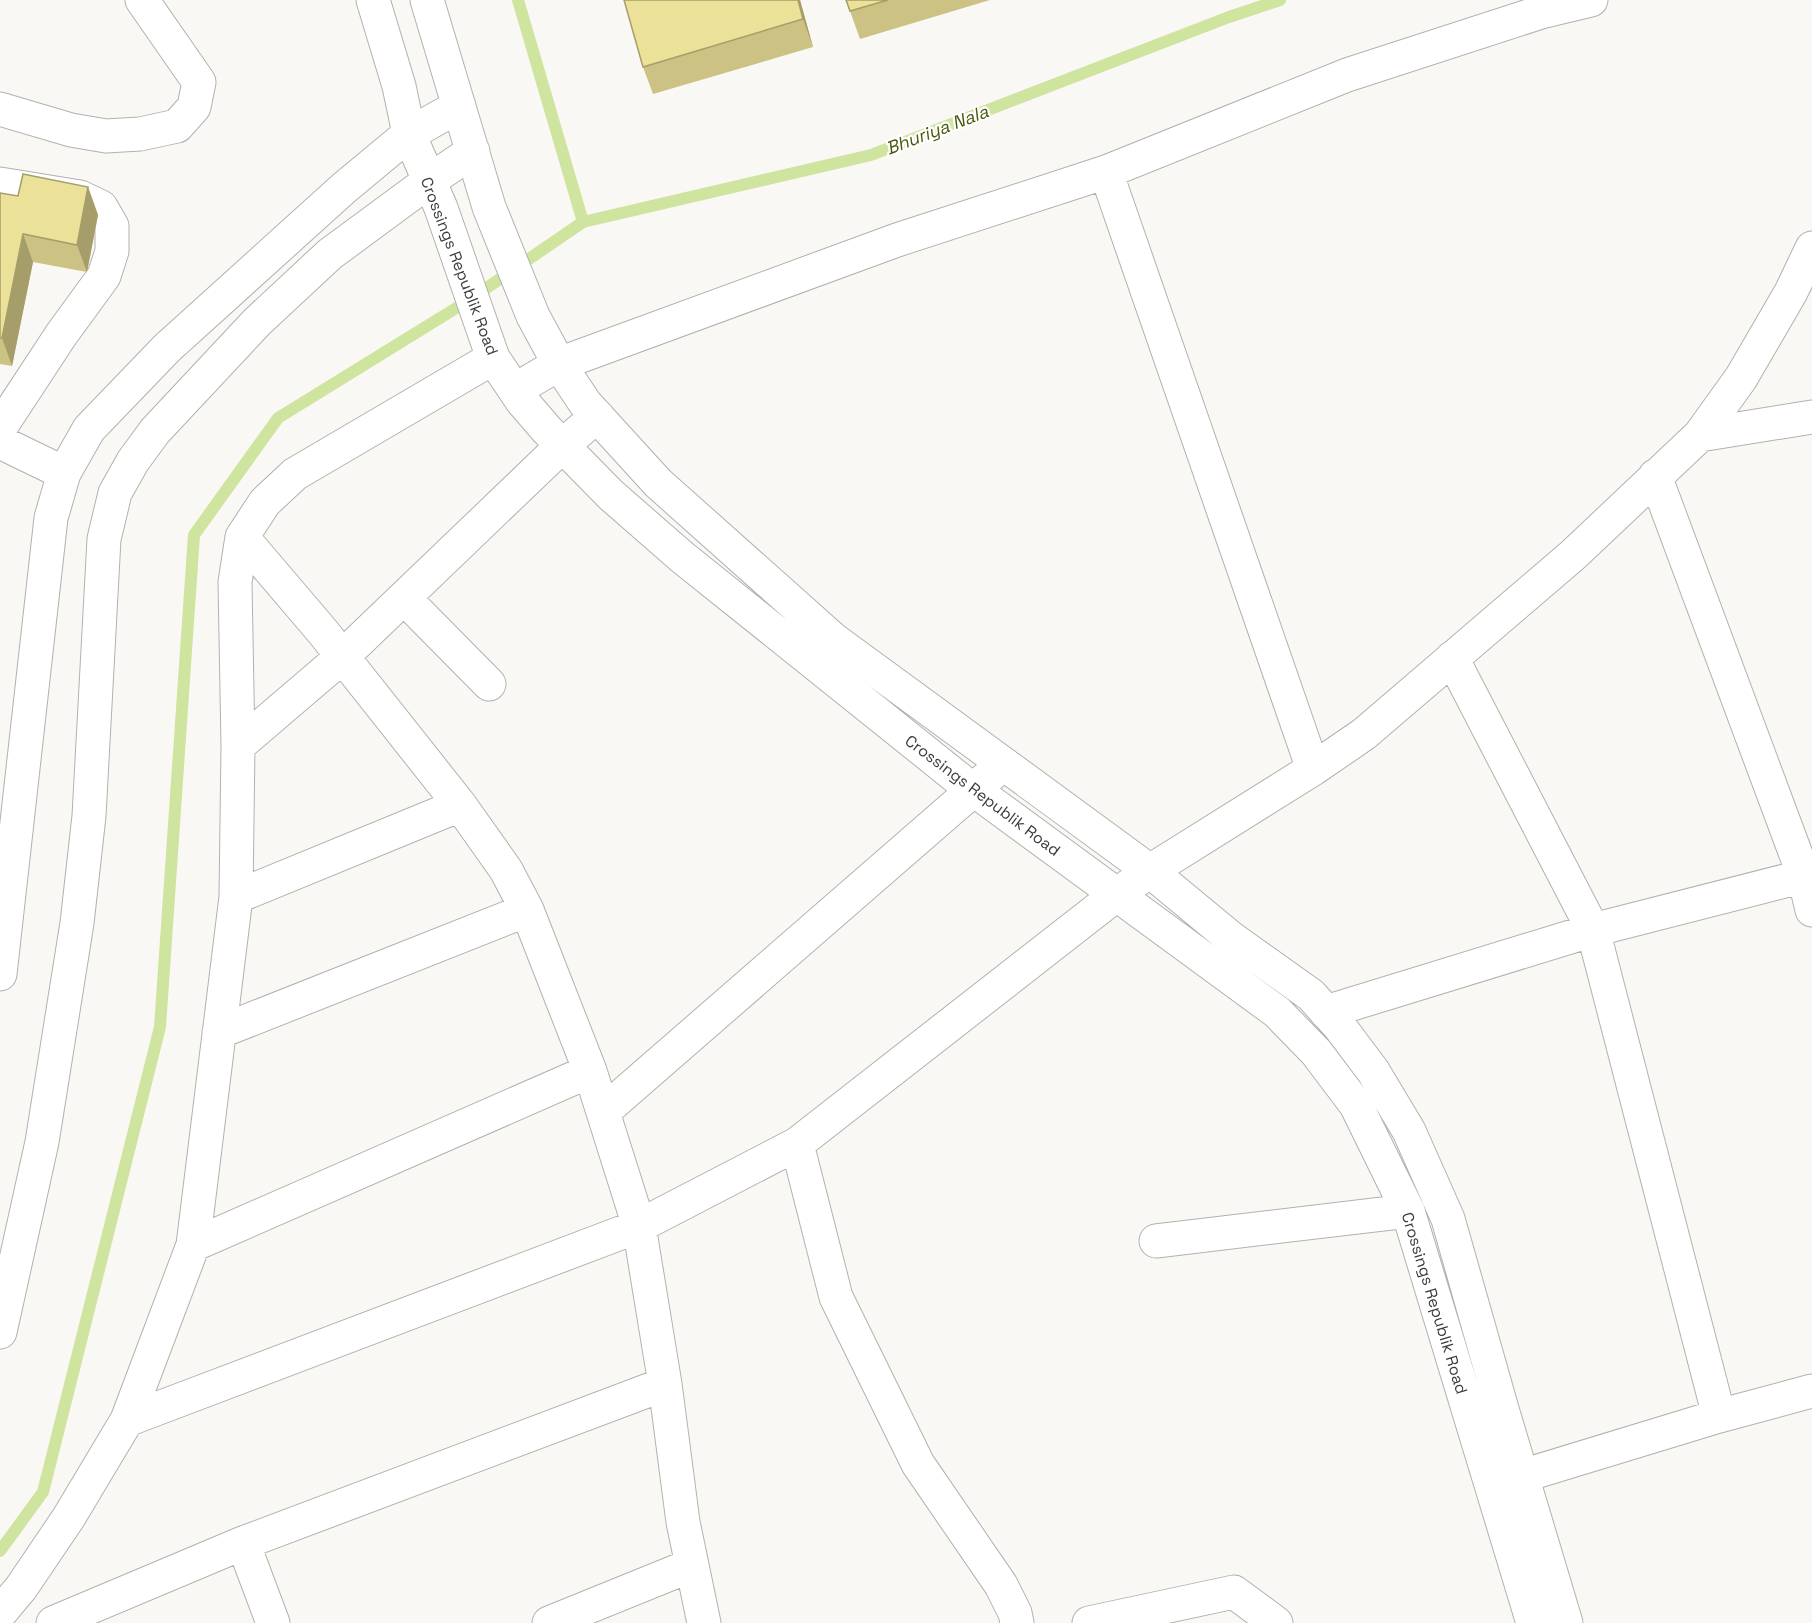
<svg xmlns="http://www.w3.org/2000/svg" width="1812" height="1623" viewBox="0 0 1812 1623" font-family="'Space Grotesk',sans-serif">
	<rect width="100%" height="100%" fill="#faf8f5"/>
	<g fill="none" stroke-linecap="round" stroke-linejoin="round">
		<path stroke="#cfe49e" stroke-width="12" d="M 518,0 L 583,222
			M 0,1551 L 43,1492 L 160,1027 L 194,535 L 278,418 L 466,302 L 583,222 L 871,155 L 1229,17 L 1280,0"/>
		<g stroke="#b3b1ae" stroke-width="35">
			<path id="street" d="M 0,109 L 71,130 L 106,136 L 140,134 L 177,126 L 194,107 L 199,82 L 142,0
				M 1106,172 L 1313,769
				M 0,184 L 80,197 L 101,207 L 112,226 L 112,251 L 104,276 L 61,335 L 0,428
				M 515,390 L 559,364 L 897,240 L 1106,172 L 1347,75 L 1541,12 L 1591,0
				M 1700,435 L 1812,417
				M 0,442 L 64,473
				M 1655,476 L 1804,876 L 1812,910
				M 242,537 L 323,632 L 460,805 L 506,870 L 527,910 L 590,1071 L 639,1226 L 665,1384 L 683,1522 L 704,1623
				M 404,598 L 489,684
				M 1452,658 L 1593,930 L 1719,1416
				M 238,746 L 342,657 L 563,445 L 597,416
				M 236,897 L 460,805
				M 1326,1012 L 1593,930 L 1812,874
				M 219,1032 L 527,910
				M 603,1112 L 1003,764
				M 797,1144 L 836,1297 L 918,1464 L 1001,1585 L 1015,1613 L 1017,1623
				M 1156,1241 L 1408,1211
				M 193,1245 L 590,1071
				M 127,1420 L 639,1226 L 797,1144 L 1116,895 L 1150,871 L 1313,769 L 1364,734 L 1573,555 L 1700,435 L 1741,378 L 1791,292 L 1812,248
				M 1522,1476 L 1719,1416 L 1812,1391
				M 243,1543 L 273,1623
				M 0,1613 L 21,1588 L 69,1517 L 127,1420 L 193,1245 L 236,897 L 238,746 L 235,582 L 242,537 L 265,502 L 295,474 L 493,358
				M 53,1623 L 243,1543 L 665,1384
				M 549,1623 L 692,1565
				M 1089,1623 L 1234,1592 L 1276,1623"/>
		</g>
		<g stroke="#b3b1ae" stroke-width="35">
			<path id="secondary" d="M 373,0 L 399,86 L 409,134 L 441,208 L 493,358 L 522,401 L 547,430 L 611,495 L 682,557 L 959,779 L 1277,1012 L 1316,1052 L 1356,1105 L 1408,1211 L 1533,1623
				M 427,0 L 489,207 L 533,316 L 559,364 L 585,403 L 658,483 L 833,639 L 1150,871 L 1231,938 L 1311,995 L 1340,1027 L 1373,1071 L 1409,1131 L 1448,1219 L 1502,1409 L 1566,1623
				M 0,974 L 51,518 L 64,473 L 89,429 L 167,348 L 344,188 L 409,134 L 459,106
				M 0,1332 L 42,1142 L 77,923 L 89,816 L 104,539 L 115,493 L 133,461 L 155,431 L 257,322 L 330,254 L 429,181 L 473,151"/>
		</g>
		<use href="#street" stroke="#fff" stroke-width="33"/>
		<use href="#secondary" stroke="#fff" stroke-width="33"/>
	</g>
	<path fill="#cbc283" d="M 800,0 L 813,47 L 653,94 L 643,67 Z
		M 846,0 L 990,0 L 860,39 Z
		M 88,187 L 98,215 L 87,272 L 33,262 L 12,366 L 0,364 L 0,193 L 18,196 Z"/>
	<path fill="#a59e6a" d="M 798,0 L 800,0 L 813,47 L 803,19 Z
		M 88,187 L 98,215 L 87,272 L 77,245 Z
		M 23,234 L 33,262 L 12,366 L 2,338 Z"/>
	<path fill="#ece198" stroke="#a59e6a" stroke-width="1.5" d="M 624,0 L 798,0 L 803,19 L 643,67 Z
		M 846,0 L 888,0 L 850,11 Z
		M 23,174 L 88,187 L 77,245 L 23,234 L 2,338 L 0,338 L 0,193 L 18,196 Z"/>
	<g text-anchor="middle" stroke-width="4.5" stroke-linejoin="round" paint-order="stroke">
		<g font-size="16" fill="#3d3c3b" stroke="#fff">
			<text transform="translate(460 266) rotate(69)" y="6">Crossings Republik Road</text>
			<text transform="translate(983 795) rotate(37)" y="6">Crossings Republik Road</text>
			<text transform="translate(1435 1303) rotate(73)" y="6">Crossings Republik Road</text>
		</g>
		<g font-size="18" font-style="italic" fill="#48580b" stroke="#fff">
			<text transform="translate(937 130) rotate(-21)" y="6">Bhuriya Nala</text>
		</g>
	</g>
</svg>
